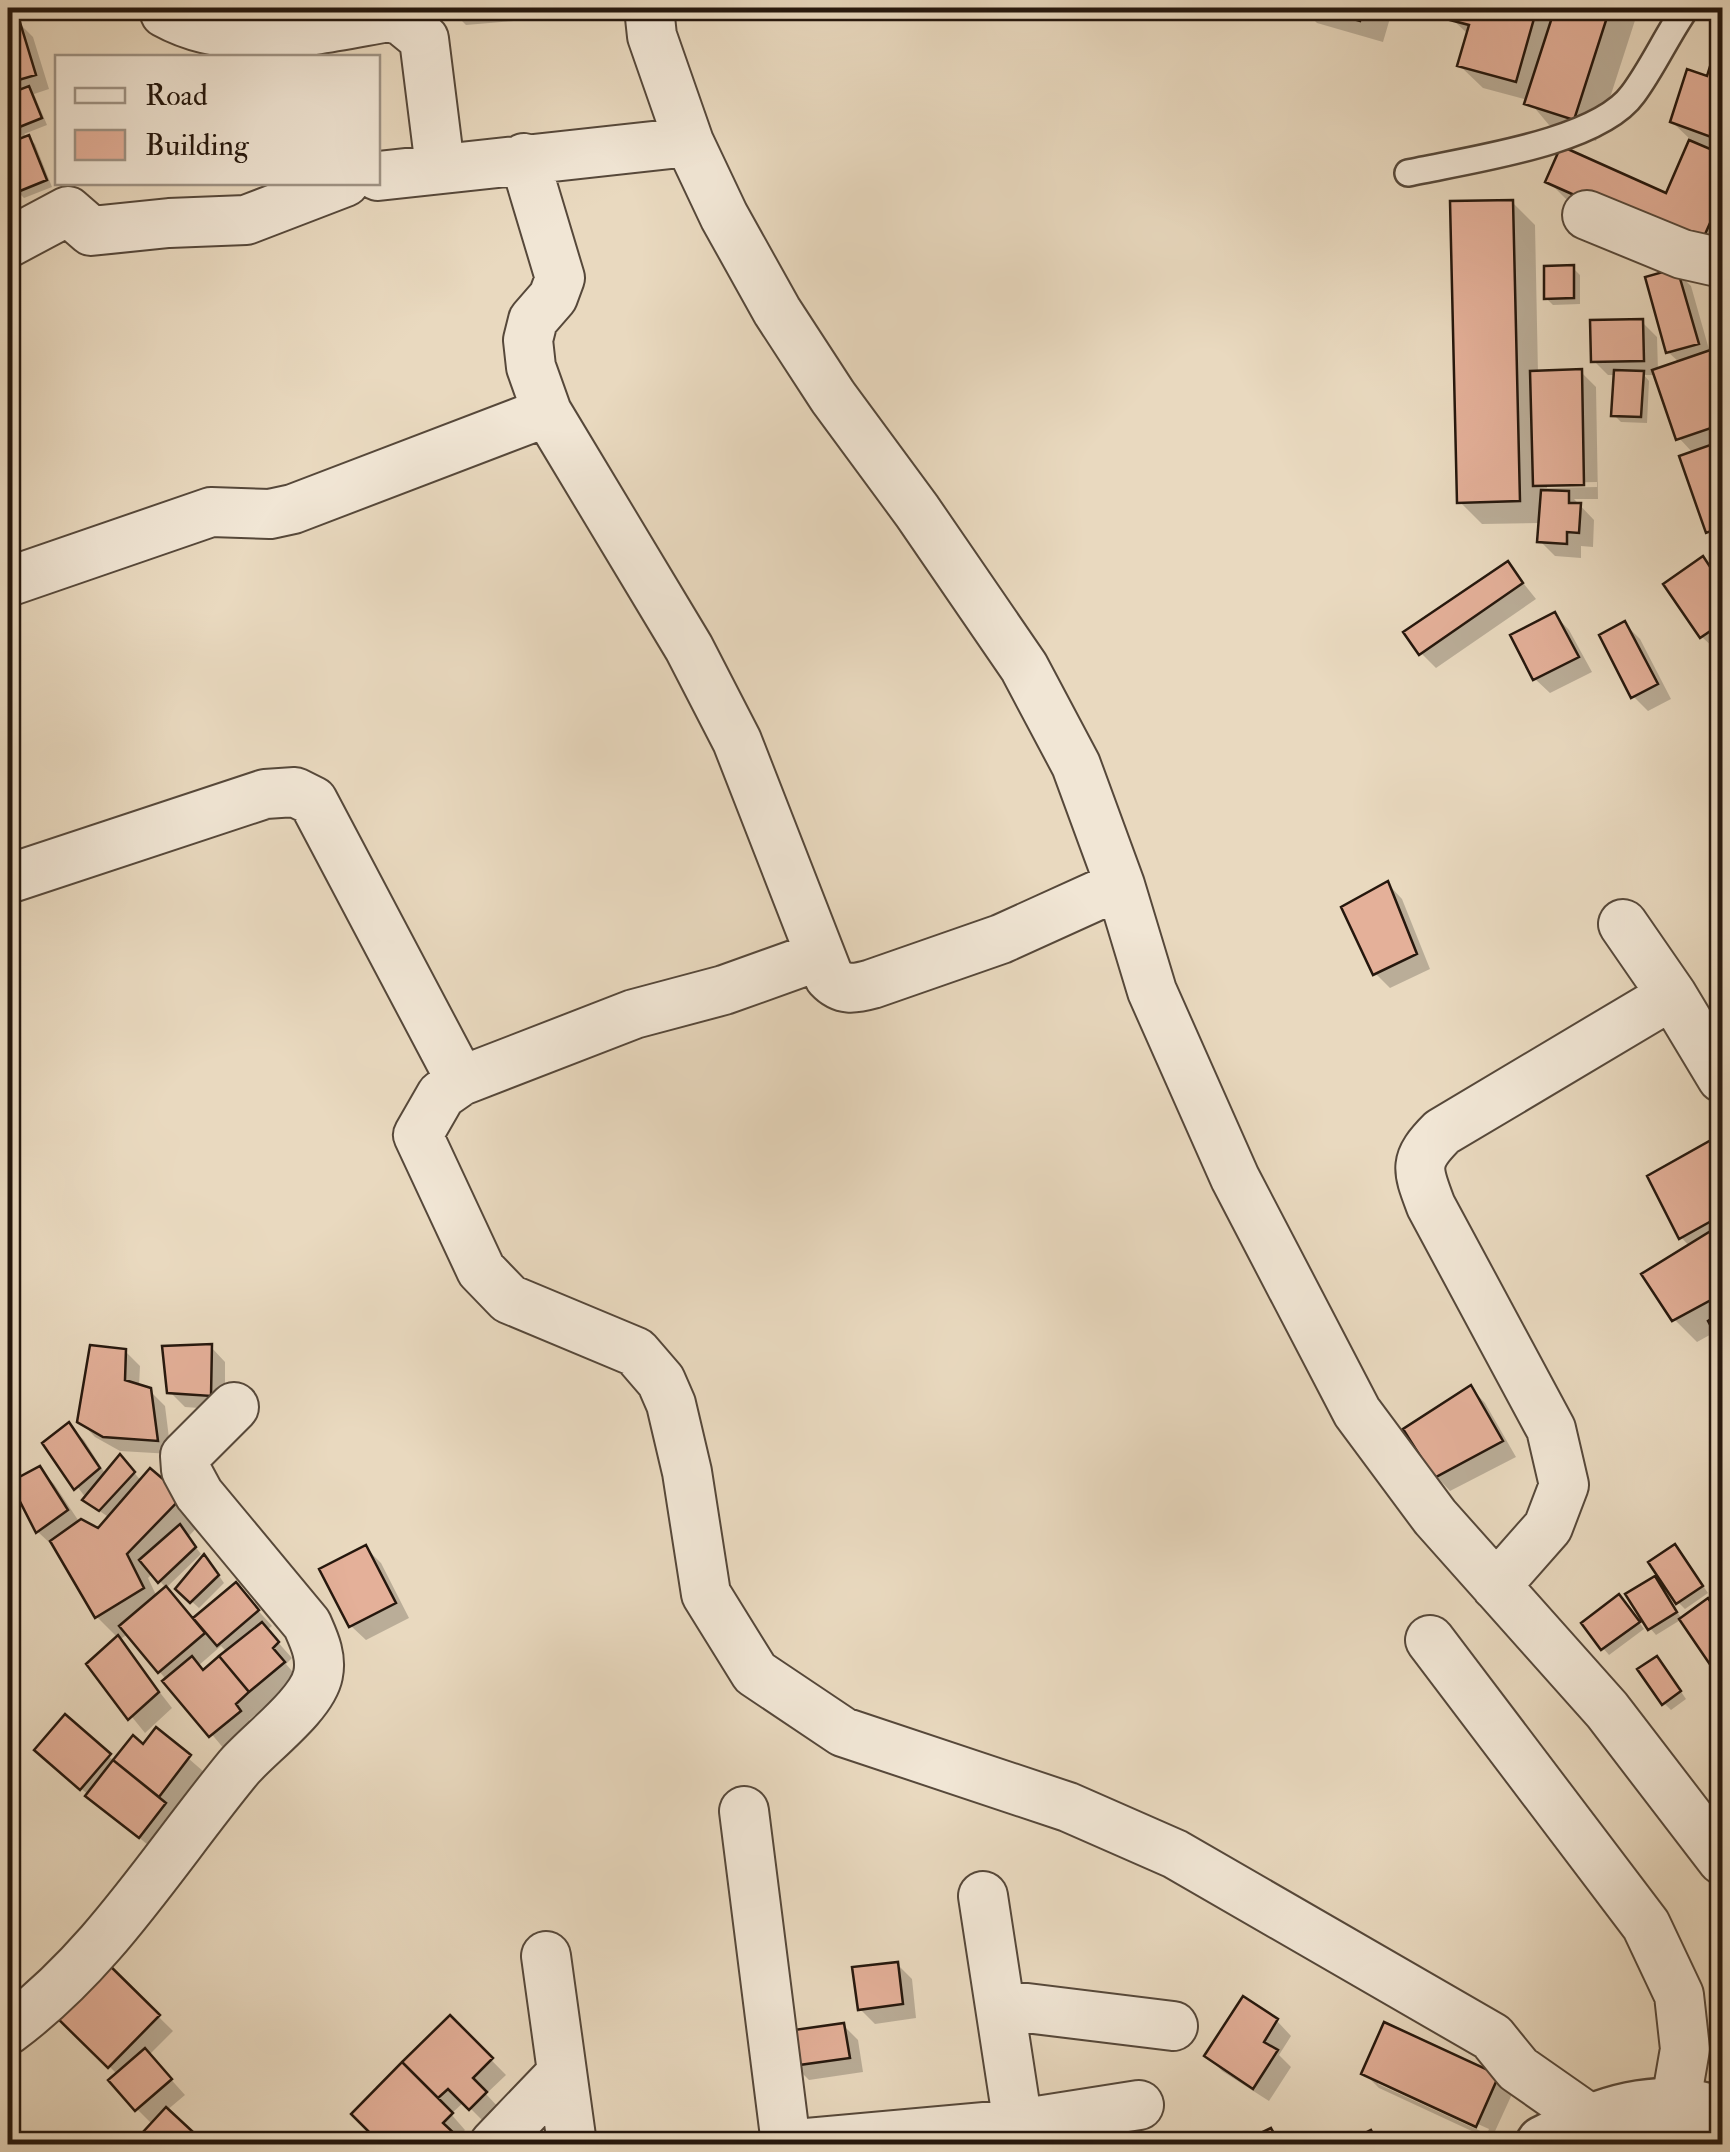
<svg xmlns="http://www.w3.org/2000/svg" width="1730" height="2152" viewBox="0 0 1730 2152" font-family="'IM FELL Double Pica',serif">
	<rect width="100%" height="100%" fill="#e9d9bf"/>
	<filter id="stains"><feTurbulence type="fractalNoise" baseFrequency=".002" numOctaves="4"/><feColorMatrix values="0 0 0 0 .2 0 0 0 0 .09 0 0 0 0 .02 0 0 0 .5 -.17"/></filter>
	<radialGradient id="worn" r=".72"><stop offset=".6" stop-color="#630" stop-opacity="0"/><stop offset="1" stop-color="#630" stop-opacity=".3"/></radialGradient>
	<path fill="#0003" fill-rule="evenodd" d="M 449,8 L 536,8 L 537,19 L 466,25 Z
		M 1302,8 L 1393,8 L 1383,42 L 1317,23 Z
		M 1456,8 L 1639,8 L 1596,141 L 1549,125 L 1528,100 L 1483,88 L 1460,66 L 1469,35 L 1452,19 Z
		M 18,22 L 33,37 L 49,89 L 34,94 L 47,125 L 24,134 L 35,144 L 52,187 L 24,198 L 17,191 L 8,168 L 8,146 L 25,139 L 15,128 L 8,111 L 8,25 Z
		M 1722,35 L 1722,268 L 1571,204 L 1548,181 L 1667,196 L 1692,141 L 1672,122 L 1708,79 Z
		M 8,196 L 25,233 L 8,240 Z
		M 1512,202 L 1535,225 L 1538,373 L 1581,372 L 1596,387 L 1598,499 L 1574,499 L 1594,520 L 1593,547 L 1581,546 L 1581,558 L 1555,556 L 1540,541 L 1541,523 L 1482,524 L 1459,501 ZM 1597,482 L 1597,487 L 1547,488 L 1547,483 Z
		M 1573,268 L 1580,275 L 1580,304 L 1553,305 L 1546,298 Z
		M 1676,271 L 1691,286 L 1710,353 L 1722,349 L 1722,443 L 1712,447 L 1722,457 L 1722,546 L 1708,532 L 1693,453 L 1679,438 L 1656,375 L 1644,375 L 1649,381 L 1647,423 L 1621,422 L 1614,415 L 1616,375 L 1608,375 L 1593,360 L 1642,322 L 1657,337 L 1658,371 L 1680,363 L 1668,352 Z
		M 1702,560 L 1722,582 L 1722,648 L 1717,651 L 1702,637 L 1666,585 Z
		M 1508,564 L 1536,599 L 1436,668 L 1421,653 Z
		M 1555,615 L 1569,630 L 1592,672 L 1550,693 L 1535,679 Z
		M 1625,624 L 1640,639 L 1671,699 L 1648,711 L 1633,696 Z
		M 1388,884 L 1402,899 L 1430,969 L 1390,988 L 1375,973 Z
		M 1712,1142 L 1722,1153 L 1722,1342 L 1717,1331 L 1697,1342 L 1674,1319 L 1690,1247 L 1681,1237 Z
		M 211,1347 L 225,1362 L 225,1410 L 185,1407 L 170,1392 Z
		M 125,1351 L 140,1366 L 139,1387 L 150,1391 L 165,1406 L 171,1454 L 120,1451 L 95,1437 L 80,1421 Z
		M 1471,1388 L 1485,1403 L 1516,1457 L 1450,1491 L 1436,1476 Z
		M 69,1426 L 84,1440 L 106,1475 L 127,1464 L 142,1482 L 151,1472 L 204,1520 L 188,1537 L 201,1554 L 166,1588 L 153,1573 L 148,1578 L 157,1597 L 194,1621 L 235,1585 L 272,1626 L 267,1630 L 292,1658 L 286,1664 L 298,1678 L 249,1720 L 254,1727 L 225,1750 L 128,1634 L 119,1640 L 172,1708 L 145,1733 L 89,1664 L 118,1638 L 97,1617 L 55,1545 L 53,1546 L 38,1532 L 13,1483 L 39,1469 L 54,1484 L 80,1523 L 99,1531 L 110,1518 L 92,1506 L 45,1444 ZM 221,1646 L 228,1653 L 205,1672 L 198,1666 Z
		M 366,1548 L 381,1563 L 409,1618 L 366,1640 L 351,1626 Z
		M 1681,1554 L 1708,1593 L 1685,1609 L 1678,1602 Z
		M 211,1564 L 224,1583 L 199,1608 L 178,1589 Z
		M 1655,1579 L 1682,1619 L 1656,1635 L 1650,1628 Z
		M 1708,1602 L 1722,1616 L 1722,1674 L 1682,1620 Z
		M 1626,1604 L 1644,1629 L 1609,1655 L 1603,1648 Z
		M 1663,1665 L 1686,1699 L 1671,1710 L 1664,1703 Z
		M 65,1717 L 115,1762 L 144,1747 L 157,1731 L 204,1772 L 173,1812 L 180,1819 L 155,1851 L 52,1764 Z
		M 101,1960 L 173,2031 L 149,2055 L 185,2095 L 166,2111 L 202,2144 L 135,2144 L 153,2125 L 137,2109 L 118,2075 L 53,2010 Z
		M 897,1964 L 912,1979 L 916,2018 L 875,2024 L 860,2009 Z
		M 450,2018 L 506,2075 L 486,2094 L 500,2109 L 485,2123 L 464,2102 L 451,2114 L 465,2130 L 456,2139 L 461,2144 L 384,2144 L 354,2114 Z
		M 1277,2021 L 1291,2036 L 1279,2055 L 1291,2067 L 1269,2101 L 1222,2071 L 1208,2056 Z
		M 843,2025 L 858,2040 L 863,2072 L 809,2080 L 794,2065 Z
		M 1364,2073 L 1498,2077 L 1513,2092 L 1491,2140 L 1379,2088 ZM 1378,2079 L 1489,2129 L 1487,2134 L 1378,2084 Z"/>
	<path fill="#e4b099" stroke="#25170d" stroke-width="2.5" d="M 1315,8 L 1364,8 L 1360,21 Z
		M 1453,8 L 1537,8 L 1516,82 L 1457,66 L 1469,25 L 1450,20 Z
		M 1555,8 L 1610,8 L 1574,120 L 1524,104 Z
		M 19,19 L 36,75 L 8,83 L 8,23 Z
		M 1722,27 L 1722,141 L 1670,122 L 1687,69 L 1707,76 Z
		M 29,86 L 42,118 L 12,130 L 8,117 L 8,94 Z
		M 29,135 L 47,180 L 15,193 L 8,175 L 8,143 Z
		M 1689,140 L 1722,154 L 1722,196 L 1698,250 L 1545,182 L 1561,146 L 1666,193 Z
		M 1513,200 L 1520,501 L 1457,503 L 1450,201 Z
		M 1574,265 L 1574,298 L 1544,299 L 1544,266 Z
		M 1677,268 L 1699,344 L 1666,353 L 1645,277 Z
		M 1643,319 L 1644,361 L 1591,362 L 1590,320 Z
		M 1722,346 L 1722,404 L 1711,408 L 1717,426 L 1676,440 L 1652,370 Z
		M 1582,369 L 1584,485 L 1533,486 L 1530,371 Z
		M 1614,370 L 1644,371 L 1641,417 L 1611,416 Z
		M 1713,444 L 1722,471 L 1722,527 L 1706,533 L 1679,456 Z
		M 1541,490 L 1569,491 L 1569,503 L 1581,503 L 1579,533 L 1567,532 L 1567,544 L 1537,542 Z
		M 1703,556 L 1722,585 L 1722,623 L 1700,638 L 1663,584 Z
		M 1508,561 L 1523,583 L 1419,655 L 1403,632 Z
		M 1555,612 L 1579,657 L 1533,680 L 1510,635 Z
		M 1625,621 L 1658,684 L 1631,698 L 1599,635 Z
		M 1388,881 L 1417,954 L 1373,975 L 1341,907 Z
		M 1713,1139 L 1722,1155 L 1722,1215 L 1679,1239 L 1647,1176 Z
		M 1722,1224 L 1722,1294 L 1672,1321 L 1641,1274 Z
		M 1722,1312 L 1722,1347 L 1708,1321 Z
		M 212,1344 L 211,1396 L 167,1393 L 162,1346 Z
		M 90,1345 L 126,1349 L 125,1380 L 151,1388 L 158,1441 L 103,1437 L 77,1422 Z
		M 1471,1385 L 1503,1441 L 1434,1478 L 1403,1429 Z
		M 69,1422 L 100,1468 L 74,1490 L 42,1443 Z
		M 120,1454 L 135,1472 L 99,1511 L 82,1500 Z
		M 40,1466 L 68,1510 L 36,1533 L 10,1482 Z
		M 150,1468 L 183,1496 L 127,1554 L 144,1588 L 95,1618 L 50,1541 L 81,1519 L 98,1528 Z
		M 180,1524 L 196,1547 L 158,1583 L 139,1560 Z
		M 1675,1544 L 1703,1586 L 1676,1604 L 1648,1562 Z
		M 366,1545 L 396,1603 L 349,1627 L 319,1569 Z
		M 204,1554 L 219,1575 L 190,1603 L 175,1589 Z
		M 1655,1576 L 1677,1612 L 1648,1630 L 1625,1594 Z
		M 236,1582 L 259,1610 L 217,1646 L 193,1618 Z
		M 166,1586 L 205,1633 L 158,1673 L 119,1626 Z
		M 1619,1594 L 1640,1622 L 1601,1650 L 1581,1623 Z
		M 1708,1598 L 1722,1619 L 1722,1658 L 1711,1666 L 1679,1619 Z
		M 262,1622 L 279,1642 L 273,1648 L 285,1662 L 249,1692 L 219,1656 Z
		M 118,1635 L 159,1692 L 128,1720 L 86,1664 Z
		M 192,1656 L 203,1670 L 219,1656 L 249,1692 L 236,1704 L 241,1711 L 209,1737 L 162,1681 Z
		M 1657,1656 L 1681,1691 L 1662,1705 L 1637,1669 Z
		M 65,1714 L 111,1754 L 80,1790 L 34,1750 Z
		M 156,1727 L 191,1755 L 159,1797 L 113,1760 L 133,1735 L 143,1744 Z
		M 113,1760 L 166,1803 L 139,1838 L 85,1796 Z
		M 101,1957 L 160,2015 L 108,2068 L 49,2010 Z
		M 898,1962 L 903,2004 L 858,2010 L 852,1967 Z
		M 1243,1996 L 1278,2019 L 1264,2042 L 1278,2050 L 1253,2089 L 1204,2056 Z
		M 450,2015 L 493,2058 L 473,2078 L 487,2092 L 469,2110 L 448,2089 L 438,2098 L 402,2062 Z
		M 1384,2022 L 1499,2075 L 1476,2127 L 1361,2074 Z
		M 844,2023 L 850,2058 L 792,2066 L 787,2031 Z
		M 145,2048 L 172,2079 L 135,2111 L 108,2080 Z
		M 402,2062 L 453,2113 L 443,2123 L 457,2136 L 449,2144 L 417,2144 L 413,2141 L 409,2144 L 381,2144 L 351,2114 Z
		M 166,2107 L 206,2144 L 132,2144 Z
		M 1271,2128 L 1280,2144 L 1246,2144 L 1244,2141 Z
		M 1371,2130 L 1379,2144 L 1343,2144 Z"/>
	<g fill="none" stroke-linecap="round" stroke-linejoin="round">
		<g stroke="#56483a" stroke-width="30">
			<path id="service" d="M 1408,173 C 1467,160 1598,143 1633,94 C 1653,67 1667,35 1686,8"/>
		</g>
		<g stroke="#56483a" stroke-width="52">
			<path id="minor" d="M 163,8 L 165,13 C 234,51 314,30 389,17 L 402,21 L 424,39 L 440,167
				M 649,8 L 652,36 L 689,142 L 724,216 L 777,311 L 833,397 L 917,511 L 1024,667 L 1076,765 L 1120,885 L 1152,991 L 1235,1178 L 1357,1412 L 1435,1517 L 1607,1710 L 1722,1860
				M 524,158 L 560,278 L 553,297 L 533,320 L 528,340 L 531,367 L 547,412 L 689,648 L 737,741 L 829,977 C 842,991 854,989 872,984 L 1001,939 L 1120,885
				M 378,176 L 689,142
				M 1587,215 L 1682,254 L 1722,263
				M 8,243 L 68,211 L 91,231 L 169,223 L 246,220 L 345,182
				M 8,582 L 211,512 L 270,514 L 293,509 L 547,412
				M 8,879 L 265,794 L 295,792 L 313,801 L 461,1081
				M 1623,924 L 1672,995 L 1722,1078
				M 819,956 L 724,990 L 634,1014 L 461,1081 L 441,1095 L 418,1135 L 481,1270 L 509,1299 L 636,1352 L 661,1381 L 671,1404 L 687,1472 L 706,1594 L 755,1673 L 843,1732 L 1068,1807 L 1175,1854 L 1492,2037 L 1518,2069 L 1591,2120
				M 1496,1586 L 1548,1527 L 1564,1485 L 1551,1429 L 1431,1206 C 1417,1169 1413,1161 1442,1132 L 1672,995
				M 1430,1640 L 1646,1925 L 1679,1995 L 1685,2049 L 1675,2107
				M 744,1811 L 786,2144
				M 983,1896 L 1018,2124
				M 546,1956 L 572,2144
				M 1002,2005 L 1173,2026
				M 8,2030 C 104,1959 164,1858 239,1767 C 260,1743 312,1705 318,1675 C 322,1656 314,1640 307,1624 L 199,1494 L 186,1470 L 185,1456 L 234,1407
				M 494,2144 L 562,2073
				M 796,2144 L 1018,2124 L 1139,2105"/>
		</g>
		<g stroke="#56483a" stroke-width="60">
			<path id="tertiary" d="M 1544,2144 C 1600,2115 1659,2093 1722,2116"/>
		</g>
		<use href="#service" stroke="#f1e6d5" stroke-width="25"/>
		<use href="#minor" stroke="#f1e6d5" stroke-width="48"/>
		<use href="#tertiary" stroke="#f1e6d5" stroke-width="55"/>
	</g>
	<rect width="1730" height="2152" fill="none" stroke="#e9d9bf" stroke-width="40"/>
	<rect x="10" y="10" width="1710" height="2132" fill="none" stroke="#25170d" stroke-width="5"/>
	<rect x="20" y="20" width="1690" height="2112" fill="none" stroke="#25170d" stroke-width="2.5"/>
	<rect x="55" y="55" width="325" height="130" fill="#f1e6d5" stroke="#9f9385" stroke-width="2.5"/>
	<rect x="75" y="88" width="50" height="15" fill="#f1e6d5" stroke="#9f9385" stroke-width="2.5"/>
	<text x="145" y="105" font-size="30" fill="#25170d">Road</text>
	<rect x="75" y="130" width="50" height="30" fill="#e4b099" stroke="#9f9385" stroke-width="2.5"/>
	<text x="145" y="155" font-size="30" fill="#25170d">Building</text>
	<rect width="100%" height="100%" filter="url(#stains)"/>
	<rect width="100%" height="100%" fill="url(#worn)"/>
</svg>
